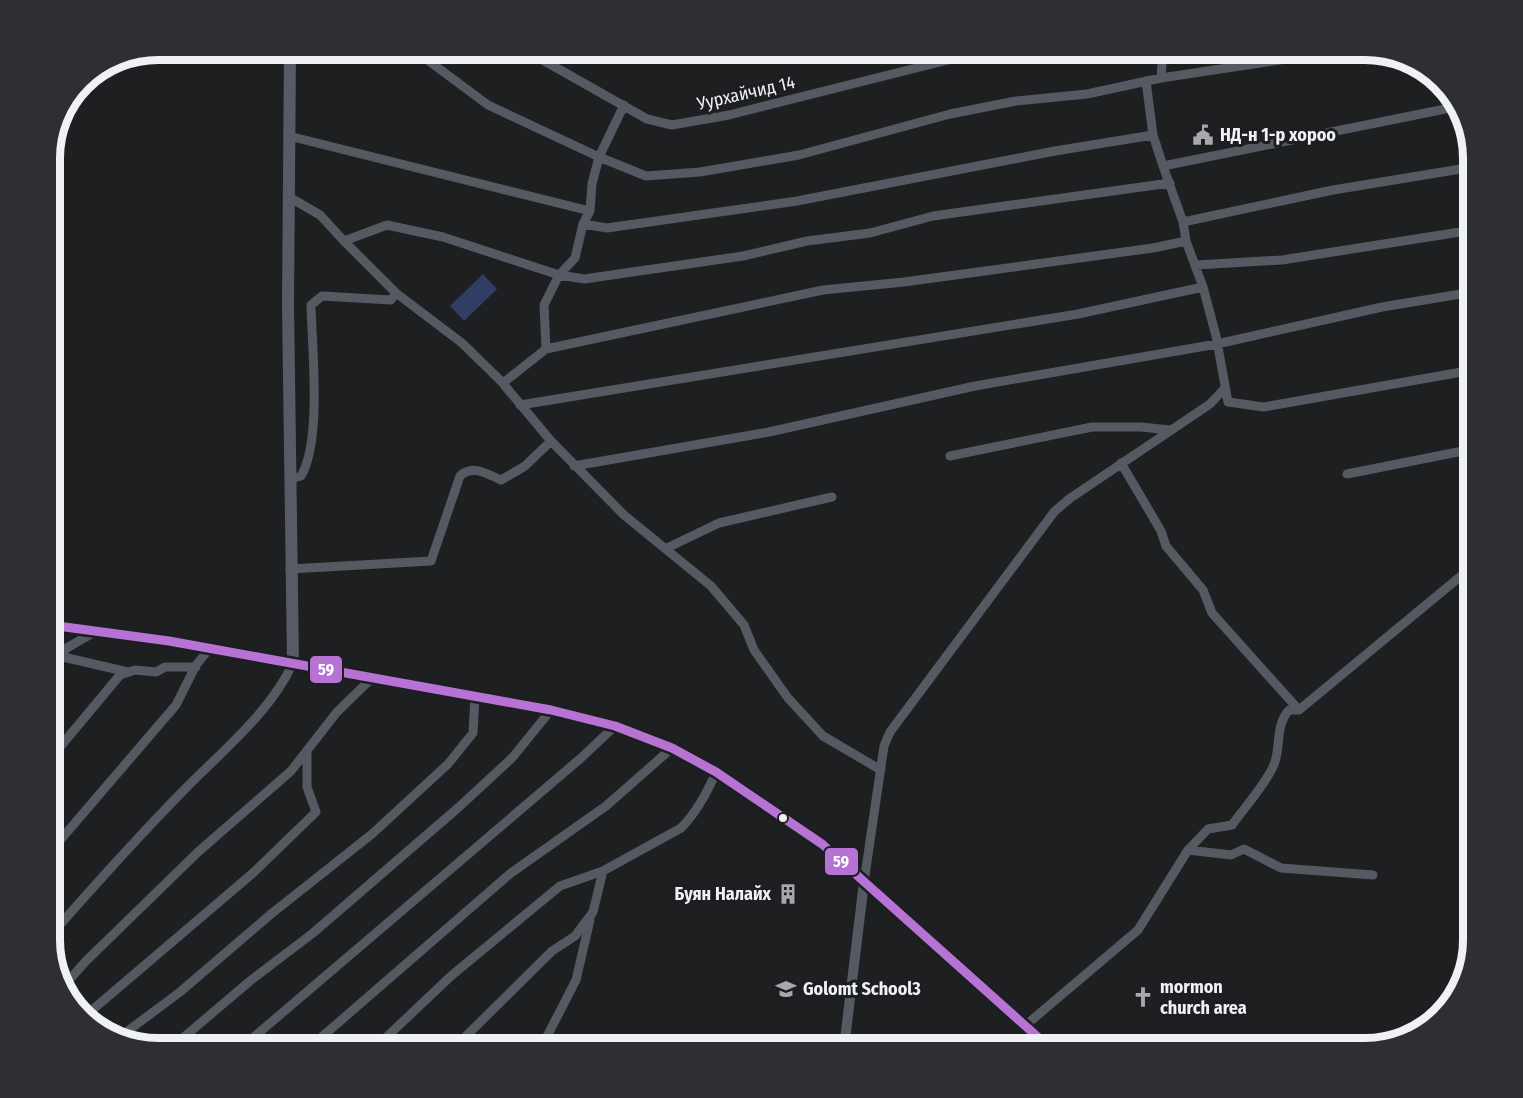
<svg xmlns="http://www.w3.org/2000/svg" width="1523" height="1098" viewBox="0 0 1523 1098" font-family="'Fira Sans Condensed',sans-serif">
	<rect width="100%" height="100%" fill="#1e1f21"/>
	<path fill="#303d64" d="M 483,274 L 497,289 L 464,321 L 450,306 Z"/>
	<g fill="none" stroke-linecap="round" stroke-linejoin="round">
		<path stroke="#555962" stroke-width="9" d="M 414,50 L 488,105 L 599,157 L 592,184 L 590,211 L 583,224 L 575,258 L 559,275 L 544,305 L 546,349 L 503,383 L 505,386 L 551,441 L 624,515 L 711,586 L 744,625 L 754,650 L 788,698 L 823,736 L 881,770
			M 525,50 L 647,119 L 672,125 L 729,115 L 988,50
			M 1161,78 L 1163,50
			M 1146,81 L 1153,135 L 1163,166
			M 624,105 L 599,157 L 646,176 L 700,172 L 799,155 L 950,114 L 1016,101 L 1087,94 L 1161,78 L 1346,50
			M 1460,106 L 1163,166 L 1183,222 L 1186,241 L 1203,287 L 1216,336 L 1228,402 L 1264,407 L 1473,370
			M 289,136 L 590,211
			M 289,197 L 320,215 L 344,241 L 387,225 L 443,237 L 559,275 L 584,279 L 743,256 L 807,241 L 870,233 L 933,216 L 1170,183
			M 1183,222 L 1333,190 L 1473,167
			M 583,224 L 607,228 L 797,201 L 1055,151 L 1153,135
			M 344,241 L 396,293 L 462,343 L 503,383
			M 1196,265 L 1282,260 L 1473,230
			M 546,349 L 823,290 L 904,282 L 1153,248 L 1186,241
			M 520,405 L 1078,314 L 1203,287
			M 950,456 L 1092,427 L 1141,427 L 1170,430
			M 1121,463 L 1161,531 L 1166,546 L 1203,590 L 1212,613 L 1299,710
			M 574,466 L 769,432 L 975,386 L 1217,344 L 1382,307 L 1473,292
			M 1347,474 L 1473,449
			M 290,479 L 301,476 C 322,441 312,348 311,305 L 322,296 L 391,300 L 396,293
			M 667,548 L 719,523 L 832,497
			M 290,569 L 431,561 L 460,476 C 473,464 487,474 501,480 L 525,466 L 551,441
			M 50,657 L 63,657 L 65,649 L 96,631
			M 63,657 L 128,672
			M 50,759 L 120,675 L 135,670 L 156,672 L 165,667 L 196,667
			M 1188,850 L 1208,829 L 1232,825 C 1245,807 1263,787 1273,767 C 1282,748 1274,727 1289,710 L 1299,710 L 1473,566
			M 50,852 L 176,705 L 196,665 L 210,648
			M 864,882 L 884,746 L 890,732 L 1054,512 L 1069,499 L 1210,404 L 1225,388
			M 50,936 C 93,887 137,838 183,791 C 221,752 270,713 293,663
			M 62,988 L 86,961 L 198,852 L 291,771 L 337,712 L 372,678
			M 84,1017 L 253,873 L 316,812 L 307,787 L 307,752
			M 1026,1025 L 1138,930 L 1188,850 L 1231,855 L 1244,849 L 1281,868 L 1373,875
			M 121,1036 L 180,992 L 271,914 L 372,834 L 448,764 L 473,733 L 475,696
			M 171,1048 L 250,981 L 313,933 L 459,807 L 512,758 L 551,710
			M 241,1048 L 581,758 L 615,726
			M 309,1048 L 511,873 L 606,806 L 672,748
			M 375,1048 L 451,976 L 560,886 L 603,871 L 681,828 C 697,812 707,793 716,772
			M 454,1048 L 552,951 L 575,936 L 593,912 L 603,871
			M 541,1048 L 576,980 L 590,920"/>
		<path stroke="#555962" stroke-width="10" d="M 293,663 L 551,710 L 615,726 L 672,748 L 716,772 L 822,844 L 1050,1048
			M 844,1048 L 864,882"/>
		<path stroke="#585b65" stroke-width="12" d="M 50,625 L 169,641 L 293,663 L 288,304 L 290,50"/>
		<g stroke="#1d1e22" stroke-width="14">
			<path id="bus-1" d="M 50,625 L 169,641 L 551,710 L 615,726 L 672,748 L 716,772 L 822,844 L 1050,1048"/>
		</g>
		<use href="#bus-1" stroke="#b673d3" stroke-width="9"/>
	</g>
	<defs>
		<g id="civic-bare" transform="scale(1.62)"><path d="M-.6-6.5H3V-4.5H.6V-3L4-1V1h2V6H-6V1h2V-1L-.6-3ZM-1.2 2.5V6h2.4V2.5Z" fill="#a6a8aa" stroke="#1d1e22" stroke-width="2.5" paint-order="stroke"/></g>
		<g id="building-bare" transform="scale(1.62)"><path d="M-4-6H4V6H1V3H-1V6H-4ZM-2.5-4.3h1.7v1.8h-1.7ZM.8-4.3h1.7v1.8H.8ZM-2.5-1h1.7V.8h-1.7ZM.8-1h1.7V.8H.8Z" fill="#a6a8aa" stroke="#1d1e22" stroke-width="2.5" paint-order="stroke"/></g>
		<g id="school-bare" transform="scale(1.62)"><path d="M0-5L7-2L0 1L-7-2ZM-4 1L0 2.5L4 1V4Q0 6-4 4Z" fill="#a6a8aa" stroke="#1d1e22" stroke-width="2.5" paint-order="stroke"/></g>
		<g id="church-bare" transform="scale(1.62)"><path d="M-1.2-6h2.4v3.5h3.3v2.4h-3.3V6h-2.4V-.1h-3.3v-2.4h3.3Z" fill="#a6a8aa" stroke="#1d1e22" stroke-width="2.5" paint-order="stroke"/></g>
	</defs>
	<g fill-rule="evenodd">
		<use href="#civic-bare" x="1203" y="135"/>
		<use href="#building-bare" x="788" y="894"/>
		<use href="#school-bare" x="786" y="989"/>
		<use href="#church-bare" x="1143" y="997"/>
	</g>
	<circle fill="#f0f1f4" stroke="#1d1e22" stroke-width="2" cx="783" cy="818" r="5"/>
	<g text-anchor="middle" stroke-width="6" stroke-linejoin="round" paint-order="stroke">
		<g font-size="18" fill="#f0f1f4" stroke="#1d1e22">
			<text transform="translate(746 93) rotate(-13)" y="6">Уурхайчид 14</text>
		</g>
		<g font-size="18" font-weight="bold" fill="#f0f1f4" stroke="#1d1e22" text-anchor="start">
			<text x="1220" y="141">НД-н 1-р хороо</text>
			<text x="771" y="900" text-anchor="end">Буян Налайх</text>
			<text x="1160" y="993">mormon<tspan x="1160" dy="21">church area</tspan></text>
			<text x="803" y="995">Golomt School3</text>
		</g>
	</g>
	<path d="M0 0H1523V1098H0ZM158 60H1365A98 98 0 0 1 1463 158V940A98 98 0 0 1 1365 1038H158A98 98 0 0 1 60 940V158A98 98 0 0 1 158 60Z" fill="#2e2f33" fill-rule="evenodd"/>
	<path fill="none" stroke="#f0f1f4" stroke-width="8" d="M158 60H1365A98 98 0 0 1 1463 158V940A98 98 0 0 1 1365 1038H158A98 98 0 0 1 60 940V158A98 98 0 0 1 158 60Z"/>
	<g stroke="#1d1e22" stroke-width="2">
		<rect x="309" y="655" width="34" height="29" rx="6" fill="#b673d3"/>
		<rect x="824" y="847" width="35" height="29" rx="6" fill="#b673d3"/>
	</g>
	<g font-size="16" text-anchor="middle" font-weight="bold" fill="#fff">
		<text x="326" y="675">59</text>
		<text x="841" y="867">59</text>
	</g>
</svg>
